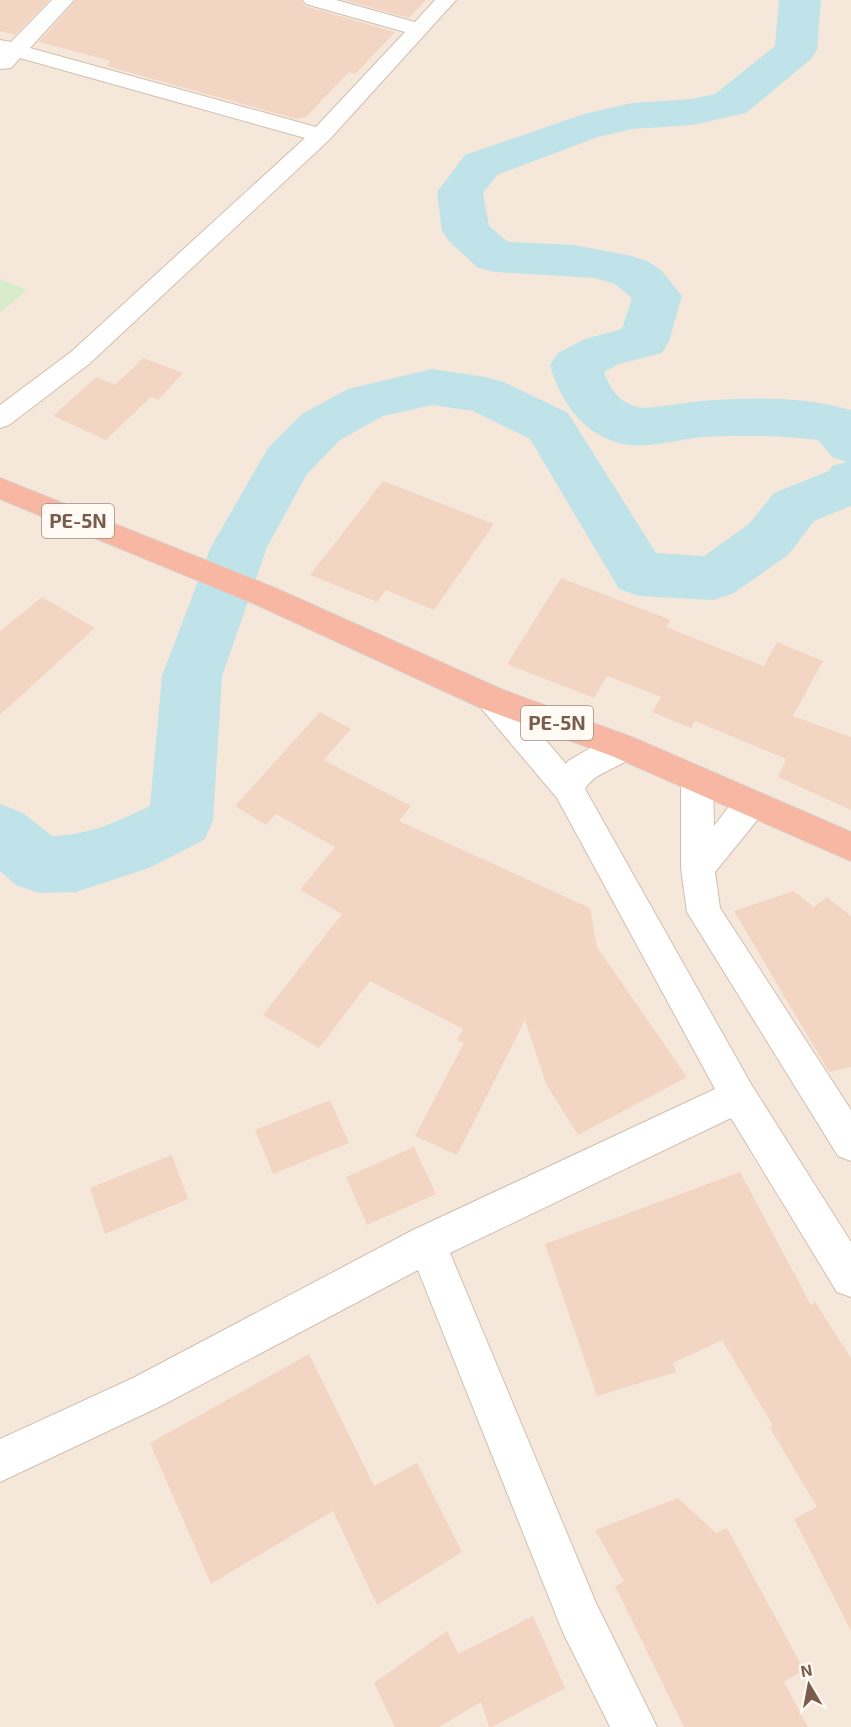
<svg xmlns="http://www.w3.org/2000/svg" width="851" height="1727" viewBox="0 0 851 1727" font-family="'Exo 2',sans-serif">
	<rect width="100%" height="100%" fill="#fdf6ec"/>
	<path fill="#f5e8da" d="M 0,0 L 851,0 L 851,1727 L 0,1727 Z"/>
	<path fill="#d8ecc9" d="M 0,279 L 27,290 L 0,313 Z"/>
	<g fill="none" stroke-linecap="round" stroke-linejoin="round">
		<path fill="#bfe3e8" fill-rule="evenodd" d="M 779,0 L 821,0 L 817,50 L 811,59 L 746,113 L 692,125 L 632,129 L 598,137 L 497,175 L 483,193 L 489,226 L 508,242 L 574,245 L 632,256 L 649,262 L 662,271 L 682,296 L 669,341 L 662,353 L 619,364 L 604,372 C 610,389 619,402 637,407 C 648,410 687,402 701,401 C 751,397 802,396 851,410 L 851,506 L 814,521 L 789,554 L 734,593 L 714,600 L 639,596 L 619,589 L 530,439 L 473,411 L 432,405 L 383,416 L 340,440 L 307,474 L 267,547 L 222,676 L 213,821 L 204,840 L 149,868 L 76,892 L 39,893 L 16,885 L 0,871 L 0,804 L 23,813 L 52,836 C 90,835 116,822 150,806 L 162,676 L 211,547 L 268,448 L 302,414 L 348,389 L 432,369 L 485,377 L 504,382 L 568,413 L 656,553 L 704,556 L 749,524 L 774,493 L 829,471 L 832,466 L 847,462 L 832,457 L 818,440 C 777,435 744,435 703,437 C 682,439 648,448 629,445 C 585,438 562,405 550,365 L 558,353 L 585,339 L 622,329 L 632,298 L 615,284 L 595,278 L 495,272 L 478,268 L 449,241 L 442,231 L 437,192 L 465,155 L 584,114 L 632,103 L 692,99 L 715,94 L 775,46 Z"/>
	</g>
	<path fill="#f3d5c3" d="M 0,0 L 49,0 L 15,35 L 0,31 Z
		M 76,0 L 301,0 L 305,6 L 395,32 L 355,74 L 349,72 L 306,117 L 296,119 L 106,66 L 111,61 L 39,42 Z
		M 344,0 L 426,0 L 409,18 Z
		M 143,358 L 183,373 L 158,400 L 151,397 L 106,440 L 53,416 L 96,377 L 115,385 Z
		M 383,481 L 494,524 L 434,610 L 386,590 L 377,602 L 310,575 Z
		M 561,578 L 671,620 L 666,627 L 764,666 L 777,642 L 823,661 L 793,716 L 851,737 L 851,810 L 778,777 L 786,759 L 695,721 L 691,728 L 652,712 L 661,697 L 607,676 L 594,698 L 507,664 Z
		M 42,597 L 95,628 L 0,715 L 0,631 Z
		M 320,712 L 351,729 L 324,760 L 411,806 L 399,821 L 590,908 L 597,947 L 687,1077 L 578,1135 L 546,1084 L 525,1020 L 457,1155 L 415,1136 L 464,1043 L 457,1040 L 463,1029 L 370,981 L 319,1048 L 263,1015 L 342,914 L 300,890 L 335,847 L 276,814 L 266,825 L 235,806 Z
		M 794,891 L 814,907 L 827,897 L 851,916 L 851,1067 L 829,1072 L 734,911 Z
		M 330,1100 L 349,1143 L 273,1174 L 255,1130 Z
		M 414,1147 L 436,1194 L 367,1225 L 346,1177 Z
		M 172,1155 L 188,1199 L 105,1234 L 90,1188 Z
		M 740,1172 L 811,1305 L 815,1302 L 851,1358 L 851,1631 L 794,1519 L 817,1507 L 770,1428 L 773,1426 L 722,1340 L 673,1363 L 676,1372 L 597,1396 L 545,1244 Z
		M 309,1354 L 374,1486 L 417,1463 L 462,1552 L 377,1605 L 333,1511 L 211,1584 L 150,1443 Z
		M 678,1498 L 716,1533 L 727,1528 L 804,1670 L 784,1682 L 808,1727 L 684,1727 L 615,1586 L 624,1581 L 595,1530 Z
		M 533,1616 L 565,1688 L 492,1727 L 489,1727 L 481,1702 L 439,1727 L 395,1727 L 374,1683 L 447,1631 L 458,1654 Z"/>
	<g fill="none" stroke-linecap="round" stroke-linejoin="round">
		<g stroke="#d1beb0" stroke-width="2">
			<path id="minor" d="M 52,0 L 74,0 L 30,48 L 316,127 L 405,32 L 306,4 L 303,0 L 336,0 L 415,22 L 435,0 L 456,0 L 329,140 L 89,364 L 9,425 L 0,428 L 0,405 L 71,352 L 305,138 L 20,58 L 11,68 L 0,69 L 0,40 L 11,42 Z
				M 492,687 L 503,690 L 566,764 L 568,761 C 587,751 612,731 634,738 L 639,747 C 628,769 597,768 585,789 L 751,1084 L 851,1242 L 851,1297 L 837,1292 L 731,1118 L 450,1253 L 596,1603 L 657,1727 L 610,1727 L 564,1635 L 418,1270 L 161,1406 L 0,1482 L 0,1439 L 133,1378 L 413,1230 L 715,1089 L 557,798 L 481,708 L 477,699 L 481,690 Z
				M 697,767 L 708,771 L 713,780 L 714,826 C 728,809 739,786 763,795 L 768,804 L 763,813 L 715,872 L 720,908 L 851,1110 L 851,1161 L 838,1156 L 687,912 L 681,868 L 681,780 L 686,771 Z"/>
		</g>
		<g stroke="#dad1cd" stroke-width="2">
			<path id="highway" d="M 0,478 L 275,588 L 503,690 L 634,738 L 851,832 L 851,861 L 612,756 L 481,708 L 255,604 L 0,499 Z"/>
		</g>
		<use href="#minor" fill="#fff" fill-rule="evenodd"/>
		<use href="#highway" fill="#f7b7a3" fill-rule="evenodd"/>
	</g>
	<g text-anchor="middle" stroke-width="6" stroke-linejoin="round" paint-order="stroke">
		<g fill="#fffaf3" stroke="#a28b7f" stroke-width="1.5">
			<rect x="42" y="504" width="72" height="34" rx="4.5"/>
			<rect x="521" y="706" width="72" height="34" rx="4.5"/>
		</g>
		<g font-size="20" font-weight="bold" fill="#7a5c4d">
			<text x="78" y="528">PE-5N</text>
			<text x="557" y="730">PE-5N</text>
		</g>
	</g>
	<g transform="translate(809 1685) rotate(350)" stroke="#fffaf3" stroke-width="4.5" paint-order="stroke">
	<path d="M0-4.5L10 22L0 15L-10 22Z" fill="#7a5c4d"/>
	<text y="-9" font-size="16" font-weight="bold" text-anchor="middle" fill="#7a5c4d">N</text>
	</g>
</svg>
